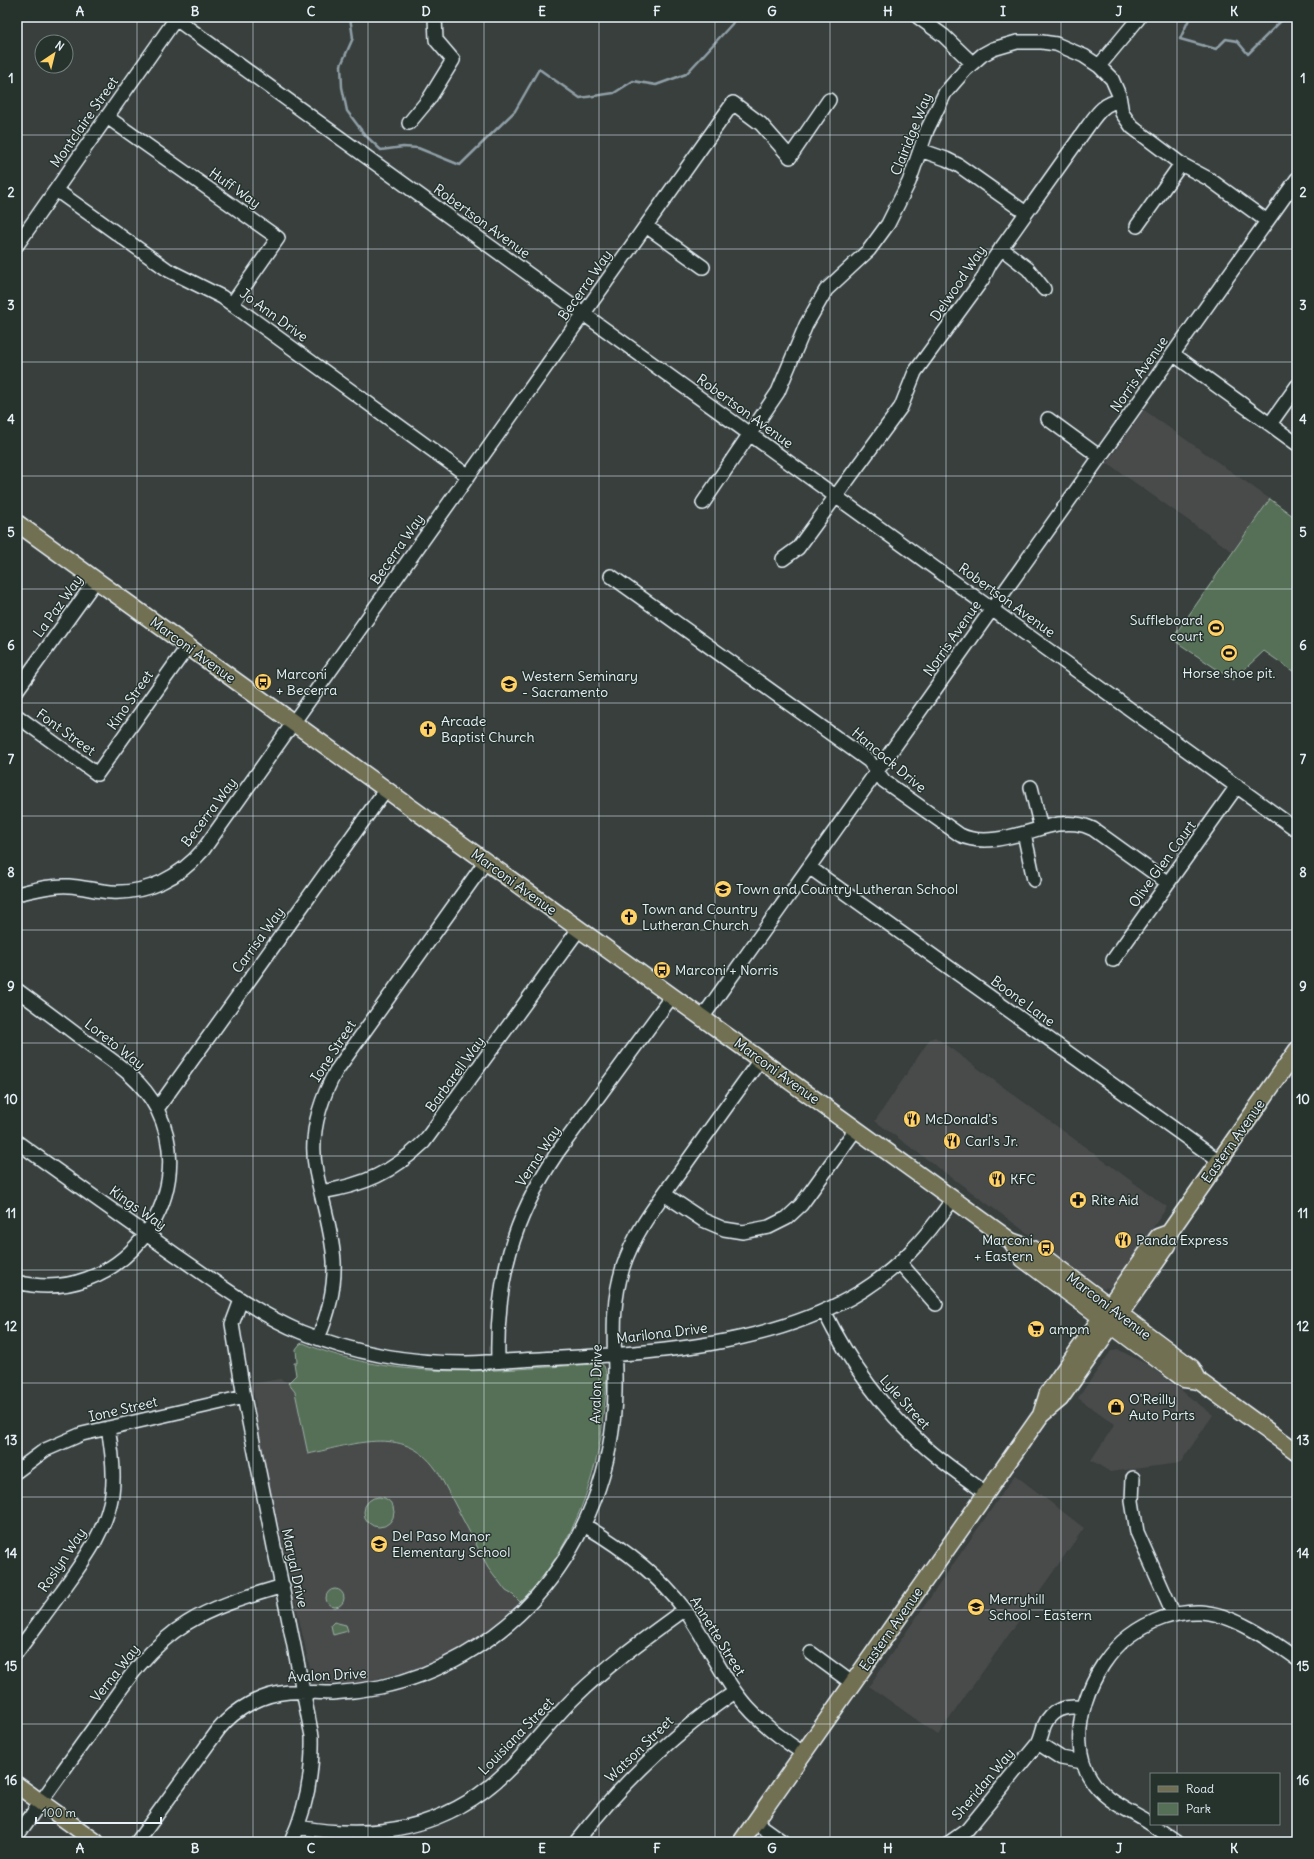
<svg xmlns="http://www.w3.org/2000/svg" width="1314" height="1859" viewBox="0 0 1314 1859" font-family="Delius,sans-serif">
	<rect width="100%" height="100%" fill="#393f3d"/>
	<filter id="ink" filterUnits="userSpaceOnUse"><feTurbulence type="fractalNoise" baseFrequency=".025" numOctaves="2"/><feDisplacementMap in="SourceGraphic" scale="8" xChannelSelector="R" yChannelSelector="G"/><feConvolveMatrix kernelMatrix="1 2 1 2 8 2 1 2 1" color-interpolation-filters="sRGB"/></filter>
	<g filter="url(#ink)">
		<path fill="#494b4c" d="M 1144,410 L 1270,499 L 1233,552 L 1107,463 Z
			M 935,1037 L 1167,1207 L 1112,1287 L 1102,1288 L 875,1121 L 930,1039 Z
			M 1119,1350 L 1148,1365 L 1213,1415 L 1180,1463 L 1110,1472 L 1091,1460 L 1115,1424 L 1078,1398 L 1111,1351 Z
			M 280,1379 L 288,1383 L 295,1392 L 308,1454 L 368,1442 L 386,1440 L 407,1445 L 429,1459 L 439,1474 L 488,1567 L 506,1591 L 513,1595 L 520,1602 L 483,1635 L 438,1661 L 417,1669 L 363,1682 L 340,1684 L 313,1682 L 253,1409 L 256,1406 L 251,1384 Z
			M 1015,1475 L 1084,1528 L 938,1735 L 869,1686 Z"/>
		<path fill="#557056" stroke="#9eb0a7" d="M 1270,499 L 1297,519 L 1297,674 L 1264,651 L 1233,680 L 1172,639 Z
			M 303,1343 C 399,1383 494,1370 595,1364 L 601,1364 L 604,1366 C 609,1377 605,1402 603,1414 C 602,1423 602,1433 600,1442 C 589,1500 563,1561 520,1602 L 513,1595 L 506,1591 L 488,1567 L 439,1474 C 408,1423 355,1444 308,1454 L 295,1392 L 288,1383 L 296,1375 L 294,1363 L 297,1363 L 296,1349 L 300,1344 Z
			M364 1512a15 15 0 1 1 30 0a15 15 0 1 1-30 0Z
			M326 1598a9 9 0 1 1 18 0a9 9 0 1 1-18 0Z
			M 334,1622 L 346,1625 L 348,1631 L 333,1635 L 331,1625 Z"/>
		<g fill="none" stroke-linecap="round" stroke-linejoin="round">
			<path stroke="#90a0a8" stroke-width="2.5" d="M 350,17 L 353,38 L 341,65 L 342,87 L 347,111 L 365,135 L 381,150 L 403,147 L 418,148 L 460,165 L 515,111 L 539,69 L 580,98 L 614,93 L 633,81 L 656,85 L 686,74 L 732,24 L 736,17
				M 1190,17 L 1180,39 L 1216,49 L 1226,39 L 1237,41 L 1248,54 L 1285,17"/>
			<g stroke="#e8f1f8" stroke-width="16">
				<path id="minor" d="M 173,17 L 1297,830
					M 918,17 L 944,36 L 972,63
					M 1099,66 L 1138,19
					M 107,117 L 278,238 L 232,304
					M 409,123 L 429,99 L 453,60 L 436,40 L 435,17
					M 920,150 L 946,159 L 958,165 L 1026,213
					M 56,190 L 168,270 L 222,297 L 468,476
					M 646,226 L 703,267
					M 1137,226 L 1181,164
					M 17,245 L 177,17
					M 1001,248 L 1028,269 L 1044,289
					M 1173,354 L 1297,444
					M 1048,419 L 1100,457
					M 1270,424 L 1297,386
					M 703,503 L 778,392 L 806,325 L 826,290 L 869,250 L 888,224 L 909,182 L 927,130 L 945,93 L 965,70 L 982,55 L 993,49 L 1017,42 L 1042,42 L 1056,44 L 1084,56 L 1099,66 L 1112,79 L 1119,95 L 1122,113 L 1132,127 L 1181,164 L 1209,179 L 1267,221
					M 783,559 L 798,548 L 901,407 L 915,372 L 982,280 L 990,264 L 1088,126 C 1096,115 1104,102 1120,101
					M 611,576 L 869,761 L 884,781 L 960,835 C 989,849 1028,830 1058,824 C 1071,823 1081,823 1093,829 L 1168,883
					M 17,690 L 96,580
					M 17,716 L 97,774 L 188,646
					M 1031,787 L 1041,828
					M 1024,833 L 1034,880
					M 809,867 L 1219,1161
					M 17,894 C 34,890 51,885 69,886 C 83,887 97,891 111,892 C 147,894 180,877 203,850 L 733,103 L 761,124 L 790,157 L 829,100
					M 1113,960 L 1237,786
					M 17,990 C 40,1007 63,1024 85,1041 C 112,1060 141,1078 157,1109 C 203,1201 116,1308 17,1282
					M 702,1018 L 1297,179
					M 157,1109 L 386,789
					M 17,1142 C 70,1180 123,1218 176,1255 C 217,1283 256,1313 301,1332 C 353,1353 410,1363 466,1363 C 498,1362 529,1359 561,1358 C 657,1353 766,1345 852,1297 C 895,1273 925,1239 953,1199
					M 321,1192 C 364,1185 392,1173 424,1142 L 579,929
					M 664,1194 L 703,1220 L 724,1229 L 743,1232 L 769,1227 L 787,1218 L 801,1205 L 856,1129
					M 900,1263 L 936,1304
					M 241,1300 L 232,1324 L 244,1397 L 312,1736 C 313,1774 307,1807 291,1842
					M 824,1311 C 849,1362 881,1407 923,1445 C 943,1463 965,1478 986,1493
					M 318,1338 C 329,1313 335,1288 334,1261 C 332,1230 322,1201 316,1171 C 309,1136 319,1102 336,1071 L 486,861
					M 498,1361 C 496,1280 512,1220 557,1153 L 672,996
					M 17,1471 L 45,1450 L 82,1434 L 244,1397
					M 1133,1478 L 1132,1501 L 1137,1532 L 1174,1615
					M 584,1525 C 623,1548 658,1574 685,1610 C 704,1636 717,1667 736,1693 C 754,1718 777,1736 803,1753
					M 17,1652 C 32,1632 47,1611 62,1591 C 83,1561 106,1532 112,1494 C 115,1472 112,1450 108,1428
					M 811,1653 L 852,1683
					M 1038,1743 L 1061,1758 L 1083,1762
					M 755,1822 L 783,1842
					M 1151,1824 C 1130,1810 1105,1802 1091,1779 C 1063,1736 1091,1665 1129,1636 C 1149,1621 1175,1611 1200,1612 C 1232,1613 1272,1641 1297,1659
					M 1151,1824 L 1177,1842
					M 298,1827 C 376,1841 447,1829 506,1772 C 531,1748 551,1720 576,1696 C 609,1664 647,1637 684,1610
					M 17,1836 C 42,1800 67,1765 93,1729 C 120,1690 145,1649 187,1623 C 216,1605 250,1596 283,1586
					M 137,1842 L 219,1729 C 236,1708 262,1694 289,1692 C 303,1691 318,1693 332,1693 C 348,1692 364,1690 380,1687 C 438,1675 496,1642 536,1597 C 586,1540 614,1467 615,1391 C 616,1346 609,1313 623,1267 C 635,1230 660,1200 682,1169 C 708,1132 734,1096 760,1060
					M 576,1842 C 622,1783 673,1733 735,1692
					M 950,1842 L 967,1830 L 1038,1743 C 1041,1738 1042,1732 1044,1726 C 1051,1709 1067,1705 1083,1708"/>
			</g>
			<g stroke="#e8f1f8" stroke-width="19">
				<path id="major" d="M 17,523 L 1011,1241 L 1033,1249 L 1192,1368 L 1199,1381 L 1297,1452
					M 1011,1241 L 1023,1259 L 1165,1365 L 1184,1379 L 1199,1381
					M 1041,1415 L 1048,1393 L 1158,1237 L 1169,1233
					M 17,1785 L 96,1842
					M 741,1842 L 1041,1415 L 1060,1399 L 1168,1245 L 1169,1233 L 1297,1050"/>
			</g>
			<use href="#minor" stroke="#26332d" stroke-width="13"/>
			<use href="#major" stroke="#716f52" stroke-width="16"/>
		</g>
	</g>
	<path fill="none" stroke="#e8f1f8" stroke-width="1" stroke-opacity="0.55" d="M 137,17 L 137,1842M 253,17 L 253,1842M 368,17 L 368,1842M 484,17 L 484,1842M 599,17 L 599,1842M 715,17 L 715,1842M 830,17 L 830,1842M 946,17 L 946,1842M 1061,17 L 1061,1842M 1177,17 L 1177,1774M 17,135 L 1297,135M 17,249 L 1297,249M 17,362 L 1297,362M 17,476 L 1297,476M 17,589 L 1297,589M 17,703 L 1297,703M 17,816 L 1297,816M 17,930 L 1297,930M 17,1043 L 1297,1043M 17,1156 L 1297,1156M 17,1270 L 1297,1270M 17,1383 L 1297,1383M 17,1497 L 1297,1497M 17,1610 L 1297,1610M 17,1724 L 1297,1724M 1177,1824 L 1177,1842"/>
	<defs>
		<g id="stadium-disc" transform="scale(0.9)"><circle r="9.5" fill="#ffd166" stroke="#26332d"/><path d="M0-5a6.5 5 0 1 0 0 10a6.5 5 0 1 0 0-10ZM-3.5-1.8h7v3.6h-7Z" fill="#111"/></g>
		<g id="bus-disc" transform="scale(0.9)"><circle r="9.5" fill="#ffd166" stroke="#26332d"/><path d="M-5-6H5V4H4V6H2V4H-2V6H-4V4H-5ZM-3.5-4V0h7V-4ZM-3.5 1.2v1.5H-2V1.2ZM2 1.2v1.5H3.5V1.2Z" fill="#111"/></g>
		<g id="school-disc" transform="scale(0.9)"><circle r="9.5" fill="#ffd166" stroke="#26332d"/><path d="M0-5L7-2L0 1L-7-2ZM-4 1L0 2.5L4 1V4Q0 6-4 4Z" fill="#111"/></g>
		<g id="church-disc" transform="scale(0.9)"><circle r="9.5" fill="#ffd166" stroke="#26332d"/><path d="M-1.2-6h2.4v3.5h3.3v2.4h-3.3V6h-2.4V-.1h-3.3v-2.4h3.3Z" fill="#111"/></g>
		<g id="restaurant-disc" transform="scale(0.9)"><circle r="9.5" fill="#ffd166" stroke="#26332d"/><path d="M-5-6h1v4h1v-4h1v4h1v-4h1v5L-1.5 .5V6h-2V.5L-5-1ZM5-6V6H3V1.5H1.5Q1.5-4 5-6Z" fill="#111"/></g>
		<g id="pharmacy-disc" transform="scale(0.9)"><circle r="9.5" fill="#ffd166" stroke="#26332d"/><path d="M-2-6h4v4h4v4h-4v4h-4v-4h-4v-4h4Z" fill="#111"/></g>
		<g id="supermarket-disc" transform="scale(0.9)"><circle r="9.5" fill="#ffd166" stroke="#26332d"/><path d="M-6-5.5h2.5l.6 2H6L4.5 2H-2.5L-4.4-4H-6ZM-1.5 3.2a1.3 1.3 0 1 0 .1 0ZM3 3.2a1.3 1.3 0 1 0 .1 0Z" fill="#111"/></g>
		<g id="shop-disc" transform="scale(0.9)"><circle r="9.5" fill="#ffd166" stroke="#26332d"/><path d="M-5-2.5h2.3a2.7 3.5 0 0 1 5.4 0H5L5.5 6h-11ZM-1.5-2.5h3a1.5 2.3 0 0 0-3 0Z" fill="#111"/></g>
	</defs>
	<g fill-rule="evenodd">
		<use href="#stadium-disc" x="1216" y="628"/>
		<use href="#stadium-disc" x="1229" y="653"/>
		<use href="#bus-disc" x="263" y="682"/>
		<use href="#school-disc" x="509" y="684"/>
		<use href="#church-disc" x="428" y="729"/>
		<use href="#school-disc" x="723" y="889"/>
		<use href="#church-disc" x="629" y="917"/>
		<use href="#bus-disc" x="662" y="970"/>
		<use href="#restaurant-disc" x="912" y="1119"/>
		<use href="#restaurant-disc" x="952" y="1141"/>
		<use href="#restaurant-disc" x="997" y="1179"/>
		<use href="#pharmacy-disc" x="1078" y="1200"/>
		<use href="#restaurant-disc" x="1123" y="1240"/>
		<use href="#bus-disc" x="1046" y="1248"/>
		<use href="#supermarket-disc" x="1036" y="1329"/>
		<use href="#shop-disc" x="1116" y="1407"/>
		<use href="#school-disc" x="379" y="1544"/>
		<use href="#school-disc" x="976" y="1607"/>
	</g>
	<g text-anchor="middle" stroke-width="3" stroke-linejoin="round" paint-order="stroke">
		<g font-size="14" fill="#e8f1f8" stroke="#26332d">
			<text transform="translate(84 122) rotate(-55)" y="5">Montclaire Street</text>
			<text transform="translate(911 134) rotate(-68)" y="5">Clairidge Way</text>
			<text transform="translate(235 188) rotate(35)" y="5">Huff Way</text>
			<text transform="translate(482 221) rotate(36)" y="5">Robertson Avenue</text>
			<text transform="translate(958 283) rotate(-56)" y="5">Delwood Way</text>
			<text transform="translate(585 285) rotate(-55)" y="5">Becerra Way</text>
			<text transform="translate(274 315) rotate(36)" y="5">Jo Ann Drive</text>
			<text transform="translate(1139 374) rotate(-55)" y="5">Norris Avenue</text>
			<text transform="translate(745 411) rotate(36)" y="5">Robertson Avenue</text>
			<text transform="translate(397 549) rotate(-55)" y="5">Becerra Way</text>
			<text transform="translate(1007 600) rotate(36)" y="5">Robertson Avenue</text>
			<text transform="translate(58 606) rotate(-54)" y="5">La Paz Way</text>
			<text transform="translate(952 638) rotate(-55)" y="5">Norris Avenue</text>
			<text transform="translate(193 650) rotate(36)" y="5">Marconi Avenue</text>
			<text transform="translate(130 700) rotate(-55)" y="5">Kino Street</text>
			<text transform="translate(66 732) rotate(36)" y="5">Font Street</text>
			<text transform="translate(889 760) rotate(40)" y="5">Hancock Drive</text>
			<text transform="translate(209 812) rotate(-53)" y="5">Becerra Way</text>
			<text transform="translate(1162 864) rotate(-54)" y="5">Olive Glen Court</text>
			<text transform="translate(514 882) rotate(36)" y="5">Marconi Avenue</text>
			<text transform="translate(258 940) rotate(-54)" y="5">Carrisa Way</text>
			<text transform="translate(1023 1001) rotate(36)" y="5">Boone Lane</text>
			<text transform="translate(115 1044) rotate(38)" y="5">Loreto Way</text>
			<text transform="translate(333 1051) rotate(-57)" y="5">Ione Street</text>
			<text transform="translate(777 1071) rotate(36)" y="5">Marconi Avenue</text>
			<text transform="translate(455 1074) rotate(-54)" y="5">Barbarell Way</text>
			<text transform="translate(1233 1141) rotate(-55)" y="5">Eastern Avenue</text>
			<text transform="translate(538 1156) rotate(-57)" y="5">Verna Way</text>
			<text transform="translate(138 1208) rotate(35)" y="5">Kings Way</text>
			<text transform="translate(1109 1306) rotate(37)" y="5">Marconi Avenue</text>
			<text transform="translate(662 1333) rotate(-7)" y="5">Marilona Drive</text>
			<text transform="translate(596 1384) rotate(-89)" y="5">Avalon Drive</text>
			<text transform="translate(905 1402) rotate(48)" y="5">Lyle Street</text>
			<text transform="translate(123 1409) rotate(-13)" y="5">Ione Street</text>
			<text transform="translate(62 1560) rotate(-56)" y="5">Roslyn Way</text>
			<text transform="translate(295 1568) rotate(78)" y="5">Maryal Drive</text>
			<text transform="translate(891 1629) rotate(-55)" y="5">Eastern Avenue</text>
			<text transform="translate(718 1636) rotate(58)" y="5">Annette Street</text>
			<text transform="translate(115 1673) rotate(-52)" y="5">Verna Way</text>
			<text transform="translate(327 1675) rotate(-3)" y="5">Avalon Drive</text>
			<text transform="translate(516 1736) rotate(-46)" y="5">Louisiana Street</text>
			<text transform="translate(639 1749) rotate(-44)" y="5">Watson Street</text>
			<text transform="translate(983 1784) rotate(-50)" y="5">Sheridan Way</text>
		</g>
		<g font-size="14" fill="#e8f1f8" stroke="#26332d" text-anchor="start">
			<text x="1203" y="625" text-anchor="end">Suffleboard<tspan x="1203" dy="16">court</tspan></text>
			<text x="1229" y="678" text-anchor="middle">Horse shoe pit.</text>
			<text x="276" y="679">Marconi<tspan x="276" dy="16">+ Becerra</tspan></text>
			<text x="522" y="681">Western Seminary<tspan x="522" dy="16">- Sacramento</tspan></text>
			<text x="441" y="726">Arcade<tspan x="441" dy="16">Baptist Church</tspan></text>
			<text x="736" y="894">Town and Country Lutheran School</text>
			<text x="642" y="914">Town and Country<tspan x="642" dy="16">Lutheran Church</tspan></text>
			<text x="675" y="975">Marconi + Norris</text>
			<text x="925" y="1124">McDonald's</text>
			<text x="965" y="1146">Carl's Jr.</text>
			<text x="1010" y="1184">KFC</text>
			<text x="1091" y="1205">Rite Aid</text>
			<text x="1033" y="1245" text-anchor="end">Marconi<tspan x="1033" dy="16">+ Eastern</tspan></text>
			<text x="1136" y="1245">Panda Express</text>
			<text x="1049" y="1334">ampm</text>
			<text x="1129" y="1404">O'Reilly<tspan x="1129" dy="16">Auto Parts</tspan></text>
			<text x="392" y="1541">Del Paso Manor<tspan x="392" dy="16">Elementary School</tspan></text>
			<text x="989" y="1604">Merryhill<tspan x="989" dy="16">School - Eastern</tspan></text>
		</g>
	</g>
	<rect width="1314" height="1859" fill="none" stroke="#26332d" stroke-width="44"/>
	<rect x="1150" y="1773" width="130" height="52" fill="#26332d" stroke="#747f7e"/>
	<rect x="1158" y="1786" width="20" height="6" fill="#716f52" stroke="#747f7e"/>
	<text x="1186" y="1793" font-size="12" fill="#e8f1f8">Road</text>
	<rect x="1158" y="1803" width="20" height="12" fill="#557056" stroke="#747f7e"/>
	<text x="1186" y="1813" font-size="12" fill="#e8f1f8">Park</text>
	<g transform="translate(54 54) rotate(35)"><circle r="19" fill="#26332d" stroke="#747f7e"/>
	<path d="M0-3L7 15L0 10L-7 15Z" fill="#ffd166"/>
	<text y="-6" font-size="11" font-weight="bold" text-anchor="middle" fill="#e8f1f8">N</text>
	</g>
	<path d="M36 1817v6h125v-6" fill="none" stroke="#e8f1f8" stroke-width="2"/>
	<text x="42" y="1817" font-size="12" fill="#e8f1f8" stroke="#26332d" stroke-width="3" paint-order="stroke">100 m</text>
	<rect x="22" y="22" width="1270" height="1815" fill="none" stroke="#e8f1f8" stroke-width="1.5"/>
	<g font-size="13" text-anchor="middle" font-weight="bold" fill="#e8f1f8">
		<text x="80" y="16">A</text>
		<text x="195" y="16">B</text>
		<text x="311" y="16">C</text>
		<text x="426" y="16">D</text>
		<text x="542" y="16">E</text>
		<text x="657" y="16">F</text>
		<text x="772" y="16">G</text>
		<text x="888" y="16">H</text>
		<text x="1003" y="16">I</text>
		<text x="1119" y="16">J</text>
		<text x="1234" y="16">K</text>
		<text x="11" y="83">1</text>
		<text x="1303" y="83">1</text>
		<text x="11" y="197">2</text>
		<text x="1303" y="197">2</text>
		<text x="11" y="310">3</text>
		<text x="1303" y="310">3</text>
		<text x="11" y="424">4</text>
		<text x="1303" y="424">4</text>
		<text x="11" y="537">5</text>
		<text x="1303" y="537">5</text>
		<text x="11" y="650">6</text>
		<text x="1303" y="650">6</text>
		<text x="11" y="764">7</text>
		<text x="1303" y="764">7</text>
		<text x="11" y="877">8</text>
		<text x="1303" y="877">8</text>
		<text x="11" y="991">9</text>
		<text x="1303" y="991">9</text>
		<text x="11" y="1104">10</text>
		<text x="1303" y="1104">10</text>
		<text x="11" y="1218">11</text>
		<text x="1303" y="1218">11</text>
		<text x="11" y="1331">12</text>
		<text x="1303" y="1331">12</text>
		<text x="11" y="1445">13</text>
		<text x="1303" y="1445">13</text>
		<text x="11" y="1558">14</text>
		<text x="1303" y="1558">14</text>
		<text x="11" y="1671">15</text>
		<text x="1303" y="1671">15</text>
		<text x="11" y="1785">16</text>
		<text x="1303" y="1785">16</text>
		<text x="80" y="1853">A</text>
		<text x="195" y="1853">B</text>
		<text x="311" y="1853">C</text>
		<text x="426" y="1853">D</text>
		<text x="542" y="1853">E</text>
		<text x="657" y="1853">F</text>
		<text x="772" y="1853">G</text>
		<text x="888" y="1853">H</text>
		<text x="1003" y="1853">I</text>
		<text x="1119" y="1853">J</text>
		<text x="1234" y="1853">K</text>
	</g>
</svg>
